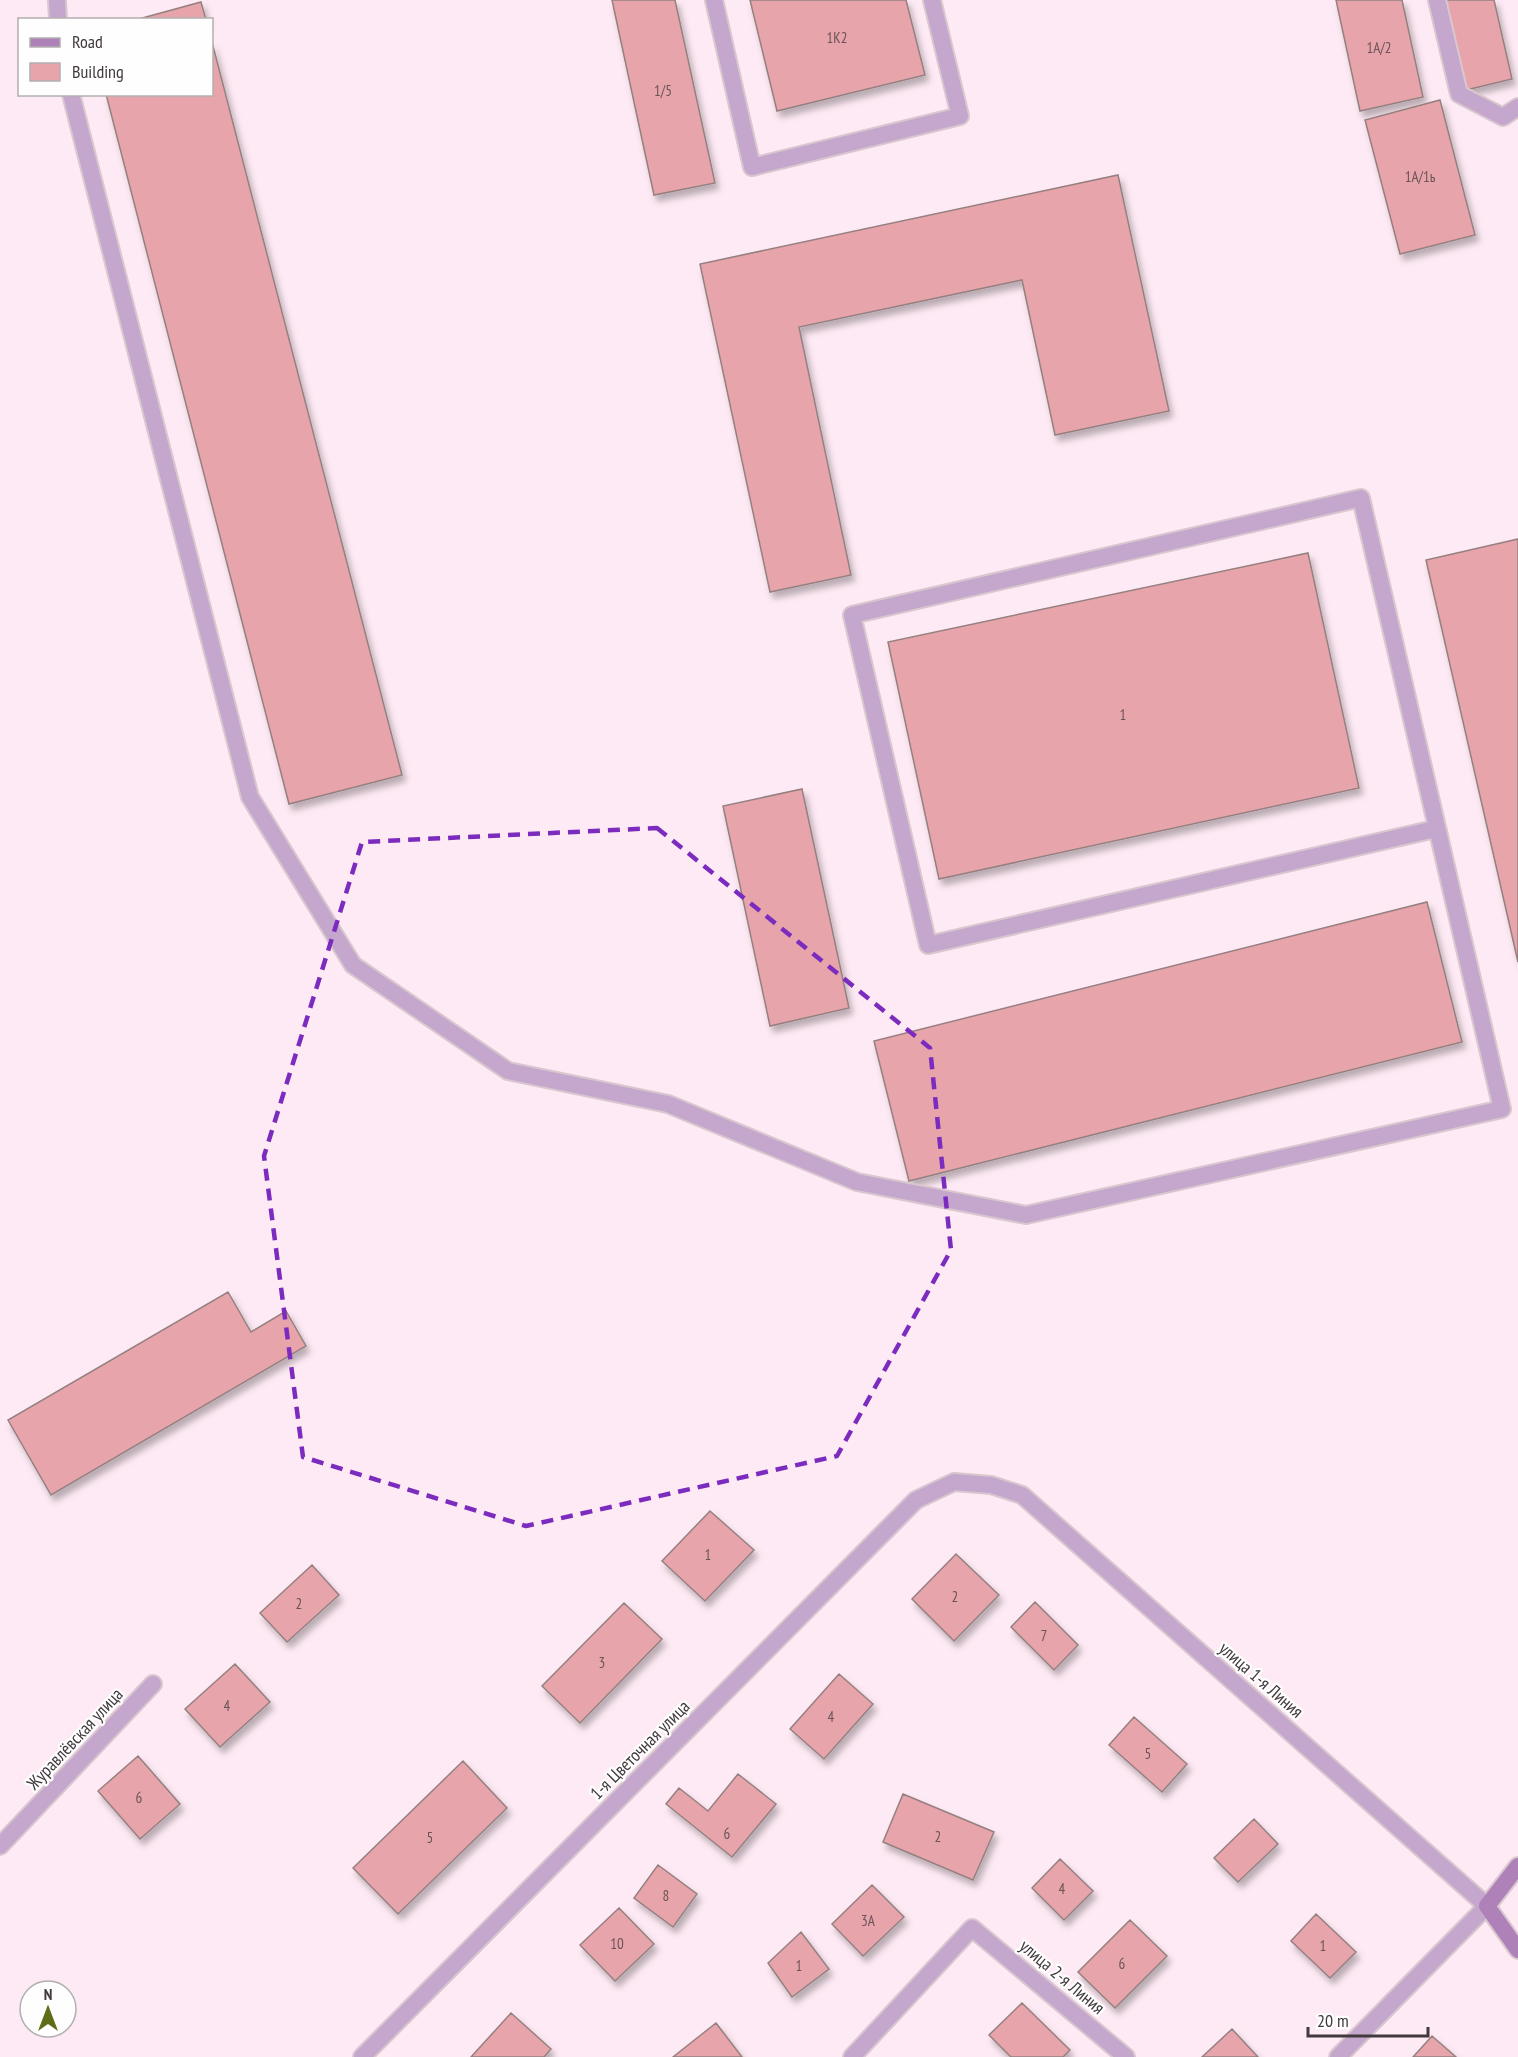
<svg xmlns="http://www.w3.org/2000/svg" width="1518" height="2057" viewBox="0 0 1518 2057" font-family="'PT Sans Narrow',sans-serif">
	<defs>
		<filter id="shadow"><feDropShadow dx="3.5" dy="6" stdDeviation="3" flood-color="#0004"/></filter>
	</defs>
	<rect width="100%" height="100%" fill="#feeaf4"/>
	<path fill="#e7a4ab" stroke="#958081" stroke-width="1.5" filter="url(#shadow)" d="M 612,0 L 675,0 L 715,183 L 654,195 Z
		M 750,0 L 906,0 L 925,75 L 777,111 Z
		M 1336,0 L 1402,0 L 1423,97 L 1360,111 Z
		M 1445,0 L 1494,0 L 1512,79 L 1466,90 Z
		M 201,2 L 206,20 L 135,20 Z
		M 212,42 L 402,775 L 289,804 L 106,94 L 212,94 Z
		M 1440,100 L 1475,235 L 1400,254 L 1365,120 Z
		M 1118,175 L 1169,411 L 1055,435 L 1022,280 L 799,327 L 851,575 L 770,592 L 700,264 Z
		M 1518,539 L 1518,962 L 1426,560 Z
		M 1308,553 L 1359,788 L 939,879 L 888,642 Z
		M 802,789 L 849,1008 L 770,1026 L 723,806 Z
		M 1427,902 L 1462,1042 L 909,1181 L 874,1041 Z
		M 228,1292 L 251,1332 L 286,1311 L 306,1346 L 51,1495 L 8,1420 Z
		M 710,1511 L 754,1550 L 705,1601 L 662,1561 Z
		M 956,1554 L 999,1595 L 954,1641 L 912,1599 Z
		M 312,1565 L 339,1595 L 287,1642 L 260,1613 Z
		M 1035,1602 L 1078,1645 L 1054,1670 L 1011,1627 Z
		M 624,1603 L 662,1639 L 580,1723 L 542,1686 Z
		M 235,1664 L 270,1702 L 220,1747 L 185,1709 Z
		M 839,1674 L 873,1704 L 824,1759 L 790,1729 Z
		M 1134,1717 L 1187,1764 L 1162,1792 L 1109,1745 Z
		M 138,1756 L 180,1804 L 140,1839 L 98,1791 Z
		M 463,1761 L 507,1808 L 398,1914 L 353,1868 Z
		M 738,1774 L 776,1804 L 732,1857 L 666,1804 L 679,1788 L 708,1811 Z
		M 903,1794 L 994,1832 L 973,1880 L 883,1842 Z
		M 1254,1819 L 1278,1844 L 1238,1882 L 1214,1858 Z
		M 1060,1859 L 1093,1891 L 1064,1920 L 1032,1888 Z
		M 658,1865 L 697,1894 L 673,1927 L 634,1898 Z
		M 872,1885 L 904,1917 L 863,1956 L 832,1924 Z
		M 619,1908 L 654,1944 L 615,1981 L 580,1945 Z
		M 1316,1914 L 1356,1952 L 1330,1978 L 1291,1941 Z
		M 1130,1920 L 1167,1956 L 1115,2008 L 1078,1972 Z
		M 801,1932 L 829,1969 L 792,1997 L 768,1963 Z
		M 1022,2003 L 1070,2050 L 1063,2057 L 1011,2057 L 989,2035 Z
		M 511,2013 L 551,2049 L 544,2057 L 471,2057 Z
		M 716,2023 L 742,2057 L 673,2057 Z
		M 1232,2029 L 1258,2057 L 1202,2057 Z
		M 1432,2036 L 1456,2057 L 1413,2057 Z"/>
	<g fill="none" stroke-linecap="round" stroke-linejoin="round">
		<g stroke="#d8c7cf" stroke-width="20">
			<path id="service" d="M 57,0 L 58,20
				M 714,0 L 752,167 L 960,116 L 932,0
				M 1437,0 L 1459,94 L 1503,117 L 1518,107
				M 71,94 L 250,797 L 353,965 L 508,1071 L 668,1104 L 857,1182 L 1026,1215 L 1502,1109 L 1361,498 L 852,615 L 928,945 L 1435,829
				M 0,1846 L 153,1684
				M 362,2057 L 916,1500 L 954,1482 L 991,1485 L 1022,1495 L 1487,1906 L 1338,2057
				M 852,2057 L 972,1928 L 1126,2057"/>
		</g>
		<g stroke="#d8c7cf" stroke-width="20">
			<path id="secondary" d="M 1518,1866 L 1487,1906 L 1518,1950"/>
		</g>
		<use href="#service" stroke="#c5a6cc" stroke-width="16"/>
		<use href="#secondary" stroke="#ae82b9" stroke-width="16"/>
	</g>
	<path fill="none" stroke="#7b2cbf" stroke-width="4.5" stroke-dasharray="12 8" stroke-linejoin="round" d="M 657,828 L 930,1048 L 951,1250 L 837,1456 L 526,1526 L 303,1457 L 264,1156 L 362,842 Z"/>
	<g text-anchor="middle" stroke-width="4.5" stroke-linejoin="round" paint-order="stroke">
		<g font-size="15" fill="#6a5458">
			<text x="837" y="43">1К2</text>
			<text x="1379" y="53">1А/2</text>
			<text x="663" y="96">1/5</text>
			<text x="1420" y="182">1А/1ь</text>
			<text x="1123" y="720">1</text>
			<text x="708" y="1560">1</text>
			<text x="955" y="1602">2</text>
			<text x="299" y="1609">2</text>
			<text x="1044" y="1641">7</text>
			<text x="602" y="1668">3</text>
			<text x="227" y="1711">4</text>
			<text x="831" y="1722">4</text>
			<text x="1148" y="1759">5</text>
			<text x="139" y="1803">6</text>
			<text x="727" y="1839">6</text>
			<text x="938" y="1842">2</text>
			<text x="430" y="1843">5</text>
			<text x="1062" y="1894">4</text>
			<text x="666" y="1901">8</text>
			<text x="868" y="1926">3А</text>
			<text x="617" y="1949">10</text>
			<text x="1323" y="1951">1</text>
			<text x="1122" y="1969">6</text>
			<text x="799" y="1971">1</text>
		</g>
		<g font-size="18" fill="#41393d" stroke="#fdfefd">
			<text transform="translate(1261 1680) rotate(41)" y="6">улица 1-я Линия</text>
			<text transform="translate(75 1739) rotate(-47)" y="6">Журавлёвская улица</text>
			<text transform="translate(640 1750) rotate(-45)" y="6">1-я Цветочная улица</text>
			<text transform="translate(1062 1977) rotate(40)" y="6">улица 2-я Линия</text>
		</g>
	</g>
	<rect x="18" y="18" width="195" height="78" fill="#fdfefd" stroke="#b2afb0" stroke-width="1.5"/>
	<rect x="30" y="38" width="30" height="9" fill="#ae82b9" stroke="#b2afb0" stroke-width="1.5"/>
	<text x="72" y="48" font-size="18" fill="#41393d">Road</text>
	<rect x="30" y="63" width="30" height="18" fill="#e7a4ab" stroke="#b2afb0" stroke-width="1.5"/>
	<text x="72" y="78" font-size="18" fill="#41393d">Building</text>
	<g transform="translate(48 2009)"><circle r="28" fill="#fdfefd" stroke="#b2afb0" stroke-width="1.5"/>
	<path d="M0-4.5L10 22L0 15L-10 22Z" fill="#5f6d17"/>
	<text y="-9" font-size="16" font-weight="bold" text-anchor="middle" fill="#41393d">N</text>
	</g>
	<path d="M1308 2027v9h120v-9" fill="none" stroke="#41393d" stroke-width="3"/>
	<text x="1317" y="2027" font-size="18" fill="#41393d" stroke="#fdfefd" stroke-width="4.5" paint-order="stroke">20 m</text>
</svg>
